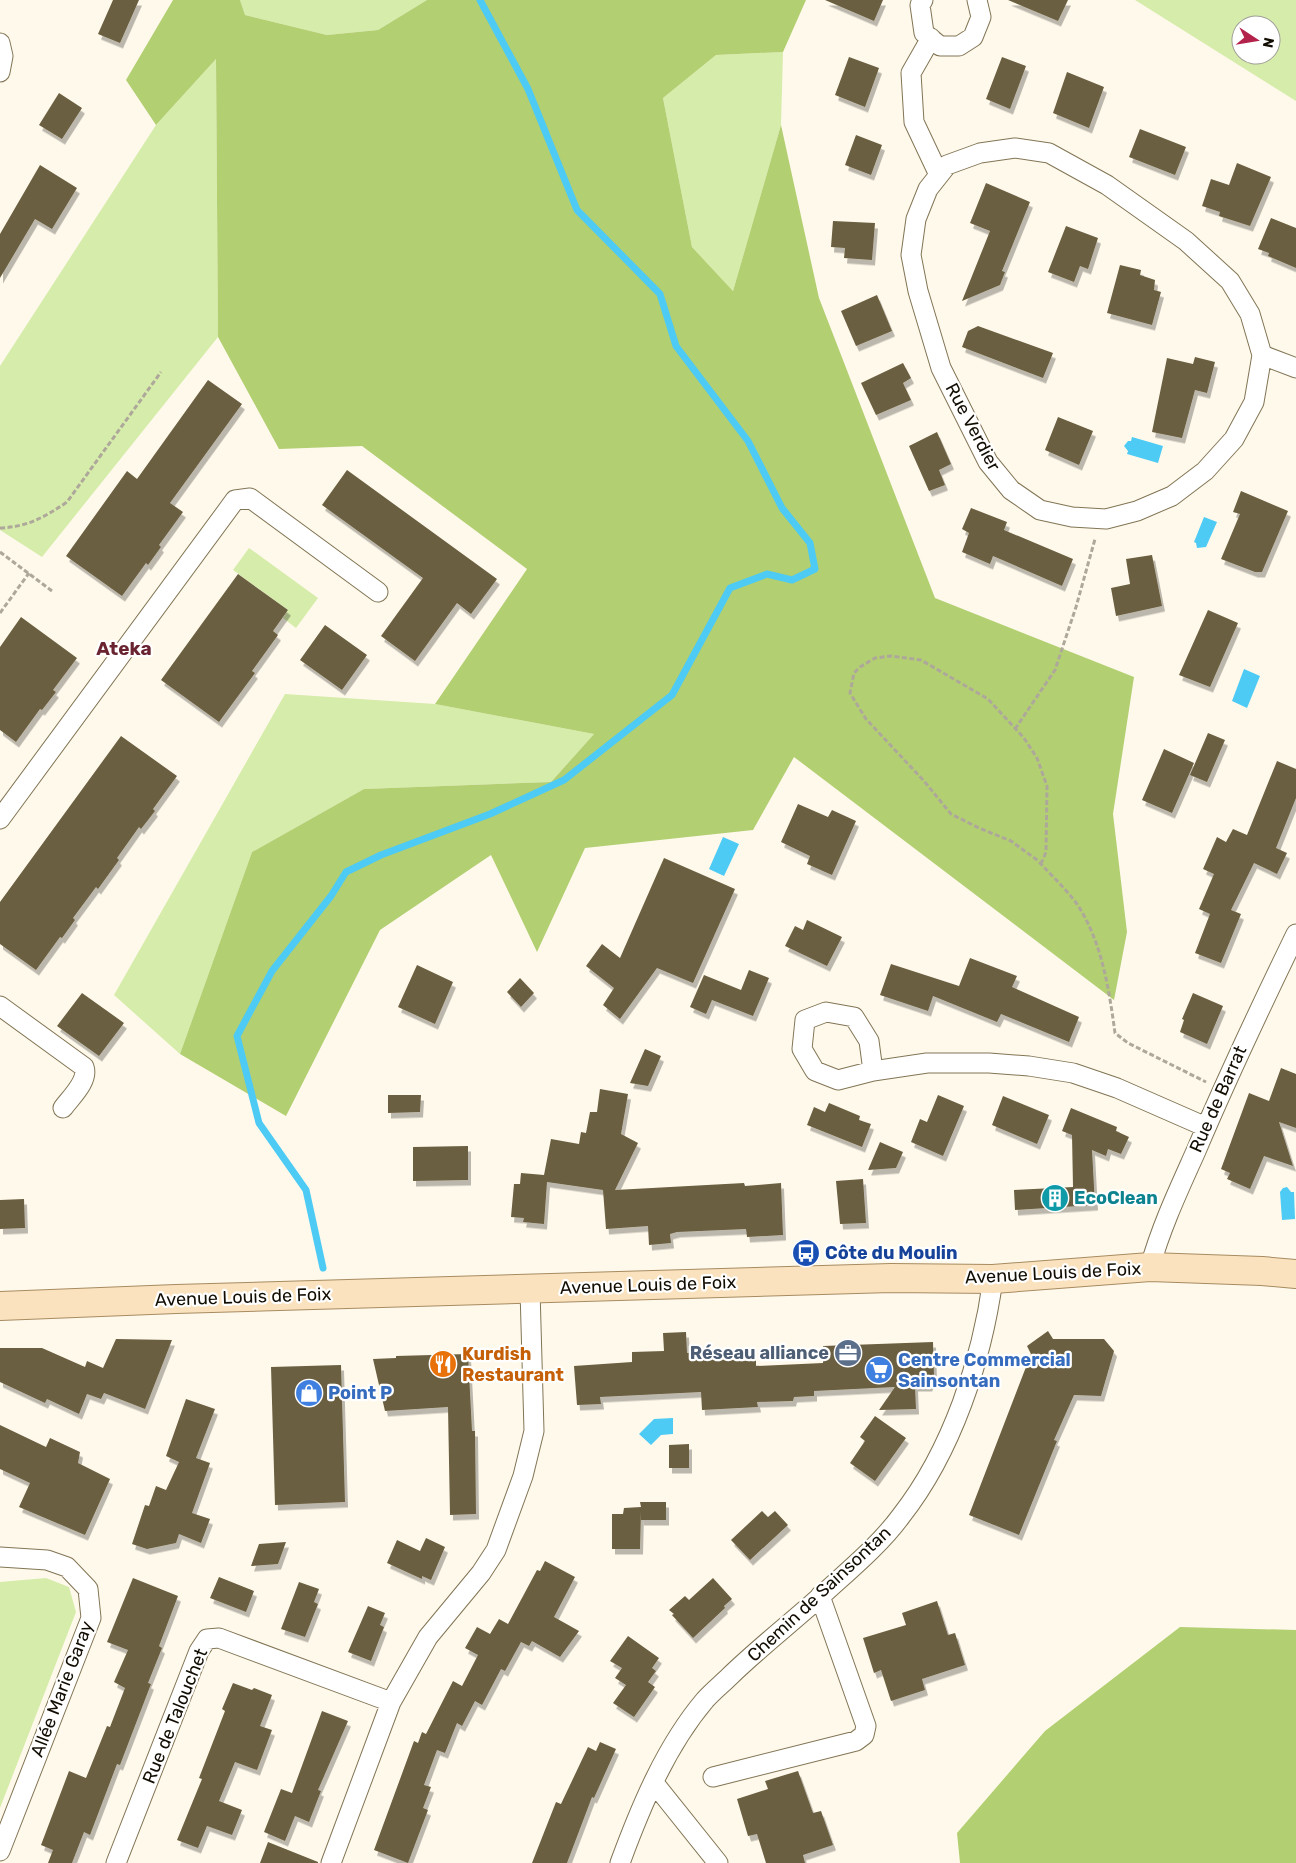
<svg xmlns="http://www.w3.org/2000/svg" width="1296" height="1863" viewBox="0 0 1296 1863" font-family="Rubik,sans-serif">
	<defs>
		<filter id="shadow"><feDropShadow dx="3" dy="5.5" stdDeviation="0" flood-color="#0004"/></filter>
	</defs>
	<rect width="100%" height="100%" fill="#fff9eb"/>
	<path fill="#d6ecaa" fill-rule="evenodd" d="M 240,0 L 427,0 L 378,30 L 327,35 L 245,15 Z
		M 1135,0 L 1296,0 L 1296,101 ZM 1241,25 L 1271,25 L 1271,55 L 1241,55 Z
		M 783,52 L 781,125 L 733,291 L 692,247 L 663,98 L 716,55 Z
		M 216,59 L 218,337 L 42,557 L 0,530 L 0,366 L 156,125 Z
		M 249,548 L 318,598 L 296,628 L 283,618 L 288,610 L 233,570 Z
		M 285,694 L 435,704 L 594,734 L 551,782 L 364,789 L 252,852 L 180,1054 L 114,995 Z
		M 46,1578 L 69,1587 L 76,1612 L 0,1808 L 0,1582 Z"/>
	<path fill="#b2cf72" d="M 173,0 L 240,0 L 245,15 L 327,35 L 378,30 L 427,0 L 806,0 L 783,52 L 716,55 L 663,98 L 692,247 L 733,291 L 781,125 L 819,298 L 935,598 L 1134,677 L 1113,814 L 1127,932 L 1114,1000 L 794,757 L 753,830 L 585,848 L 537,952 L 491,855 L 380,930 L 286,1116 L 180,1054 L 252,852 L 364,789 L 551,782 L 594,734 L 435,704 L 527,569 L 362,446 L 279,449 L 218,337 L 216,59 L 156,125 L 126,80 Z
		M 1180,1627 L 1296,1630 L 1296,1863 L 960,1863 L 957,1833 L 1045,1731 Z"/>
	<path fill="#4dcbf5" d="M 1132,437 L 1163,446 L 1158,463 L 1127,454 L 1128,451 L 1124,446 L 1128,441 L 1131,441 Z
		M 1204,517 L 1217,522 L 1206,547 L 1197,548 L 1196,543 L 1194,542 Z
		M 1244,669 L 1260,676 L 1247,708 L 1232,701 Z
		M 723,837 L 739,844 L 724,876 L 709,869 Z
		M 1287,1187 L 1291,1192 L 1294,1192 L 1295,1219 L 1282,1220 L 1280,1192 L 1283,1188 Z
		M 673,1418 L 673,1434 L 661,1435 L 651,1445 L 639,1434 L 654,1419 Z"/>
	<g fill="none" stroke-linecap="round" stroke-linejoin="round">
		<path stroke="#4dcbf5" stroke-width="7" d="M 323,1268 L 306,1190 L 259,1123 L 237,1036 L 272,971 L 331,896 L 346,872 L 381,855 L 490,814 L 564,780 L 672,695 L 730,588 L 767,574 L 792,580 L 815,569 L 810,543 L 782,508 L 748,441 L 676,346 L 660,294 L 577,210 L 528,89 L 480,0"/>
	</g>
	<path fill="#6b5f40" filter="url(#shadow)" d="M 113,0 L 139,0 L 120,43 L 98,34 Z
		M 825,0 L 883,0 L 874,21 Z
		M 1008,0 L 1068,0 L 1058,21 Z
		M 849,57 L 879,68 L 865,107 L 835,95 Z
		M 1002,57 L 1026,66 L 1010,109 L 986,99 Z
		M 1067,72 L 1104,87 L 1089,128 L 1053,113 Z
		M 59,93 L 82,108 L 62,139 L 39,125 Z
		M 1140,129 L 1186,147 L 1175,175 L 1129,157 Z
		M 856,135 L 882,145 L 871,175 L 845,165 Z
		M 1237,163 L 1271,177 L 1250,226 L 1219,216 L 1220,212 L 1202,206 L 1211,179 L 1229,185 Z
		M 40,165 L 77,188 L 52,229 L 35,219 L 0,278 L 0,234 Z
		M 986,183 L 1030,202 L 1002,271 L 1005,272 L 1000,285 L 962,301 L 990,231 L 970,223 Z
		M 1271,218 L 1296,228 L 1296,268 L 1268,256 L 1269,253 L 1258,249 Z
		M 833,221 L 875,223 L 872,260 L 844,258 L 845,248 L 831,247 Z
		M 1066,226 L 1098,238 L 1088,269 L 1080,266 L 1074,282 L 1048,272 Z
		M 1120,265 L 1141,270 L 1140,275 L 1155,280 L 1154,290 L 1161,292 L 1152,325 L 1107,313 Z
		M 877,295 L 892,331 L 856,346 L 841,311 Z
		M 978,326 L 1053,353 L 1043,378 L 962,347 L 968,331 Z
		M 1195,357 L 1215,362 L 1207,393 L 1195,390 L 1182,438 L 1152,432 L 1167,358 L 1193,364 Z
		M 903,363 L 911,378 L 903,383 L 911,400 L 876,415 L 861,383 Z
		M 208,380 L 242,404 L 170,503 L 183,512 L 159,545 L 161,547 L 148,565 L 146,563 L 122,596 L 66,556 L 127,471 L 137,479 Z
		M 1058,417 L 1093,431 L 1079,465 L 1045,450 Z
		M 937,432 L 951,464 L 939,470 L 945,485 L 929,491 L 909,446 Z
		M 347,470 L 497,579 L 471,614 L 457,603 L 415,661 L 381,636 L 423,578 L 322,505 Z
		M 1241,491 L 1288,511 L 1262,572 L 1255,572 L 1221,559 L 1240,514 L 1233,512 Z
		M 971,508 L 1007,522 L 1004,530 L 1073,559 L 1062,586 L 993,556 L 990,564 L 962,552 L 969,533 L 962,529 Z
		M 1152,555 L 1162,606 L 1116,616 L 1111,588 L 1130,584 L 1126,559 Z
		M 238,574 L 288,610 L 273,631 L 278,635 L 252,671 L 255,673 L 219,722 L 161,680 Z
		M 1208,610 L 1238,623 L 1210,687 L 1179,675 Z
		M 21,617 L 77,658 L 53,690 L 56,692 L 42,710 L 40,709 L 16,742 L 0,730 L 0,647 Z
		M 325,625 L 367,655 L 342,690 L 300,660 Z
		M 1208,733 L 1225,740 L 1207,782 L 1190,775 Z
		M 121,736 L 177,776 L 153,809 L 155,811 L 141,829 L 139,827 L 117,858 L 119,860 L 98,889 L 96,887 L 73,918 L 75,920 L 62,938 L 60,937 L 36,970 L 0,944 L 0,902 Z
		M 1164,749 L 1194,763 L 1172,813 L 1142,800 Z
		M 1277,761 L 1296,769 L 1296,798 L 1276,848 L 1287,853 L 1277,874 L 1254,863 L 1231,910 L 1241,914 L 1221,963 L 1195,953 L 1210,914 L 1199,909 L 1214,874 L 1203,869 L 1217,837 L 1226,842 L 1233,829 L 1247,835 Z
		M 798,804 L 828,817 L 832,810 L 856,821 L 832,875 L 807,864 L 810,856 L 781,842 Z
		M 664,858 L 735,889 L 693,983 L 657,968 L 620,1019 L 603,1005 L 614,988 L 586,966 L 602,944 L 620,958 Z
		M 807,920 L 842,937 L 827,966 L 785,946 L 795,926 L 803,930 Z
		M 970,958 L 1017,976 L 1012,987 L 1079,1017 L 1069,1042 L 1001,1014 L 997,1022 L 933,996 L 928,1011 L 880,995 L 891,964 L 959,986 Z
		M 417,965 L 453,982 L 435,1024 L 398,1007 Z
		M 749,970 L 769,978 L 753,1016 L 712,1000 L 706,1014 L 690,1007 L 704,975 L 741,990 Z
		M 520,978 L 534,993 L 521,1007 L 507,992 Z
		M 82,993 L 124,1023 L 99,1056 L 57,1026 Z
		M 1193,993 L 1223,1006 L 1207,1044 L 1180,1032 L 1184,1020 L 1182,1019 Z
		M 645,1049 L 661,1056 L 648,1086 L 630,1083 Z
		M 1281,1068 L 1296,1074 L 1296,1128 L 1279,1122 L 1293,1166 L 1264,1156 L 1250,1189 L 1227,1179 L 1230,1173 L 1221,1169 L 1249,1093 L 1269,1101 Z
		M 600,1089 L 628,1094 L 621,1134 L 638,1143 L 615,1190 L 744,1183 L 745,1186 L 781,1183 L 783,1235 L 747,1237 L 746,1229 L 677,1232 L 670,1234 L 671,1243 L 649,1245 L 648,1226 L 606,1229 L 603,1190 L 547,1182 L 544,1224 L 523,1222 L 524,1218 L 511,1217 L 514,1184 L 520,1184 L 521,1173 L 544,1175 L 551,1139 L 579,1144 L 581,1132 L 586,1133 L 590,1112 L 597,1112 Z
		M 388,1095 L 421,1095 L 420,1112 L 388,1113 Z
		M 938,1095 L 964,1106 L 943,1156 L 911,1142 L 920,1119 L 927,1122 Z
		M 1003,1096 L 1049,1115 L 1037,1144 L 992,1125 Z
		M 829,1103 L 860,1116 L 859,1120 L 871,1124 L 862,1147 L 807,1125 L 814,1107 L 825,1112 Z
		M 1071,1108 L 1117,1127 L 1116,1131 L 1129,1137 L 1121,1154 L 1108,1149 L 1106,1156 L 1092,1150 L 1095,1205 L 1015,1210 L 1014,1190 L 1073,1187 L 1072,1135 L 1062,1131 Z
		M 880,1142 L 903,1152 L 896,1168 L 868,1170 Z
		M 468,1146 L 468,1180 L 413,1181 L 413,1147 Z
		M 863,1179 L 866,1223 L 840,1224 L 836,1181 Z
		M 24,1199 L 25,1228 L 0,1229 L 0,1200 Z
		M 1048,1331 L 1053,1339 L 1104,1339 L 1114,1351 L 1101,1396 L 1074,1395 L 1054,1440 L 1057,1441 L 1019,1535 L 969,1515 L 1031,1354 L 1027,1346 Z
		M 686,1332 L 687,1353 L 715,1351 L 715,1355 L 741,1354 L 741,1361 L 756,1360 L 756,1366 L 823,1363 L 823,1346 L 933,1342 L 934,1377 L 929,1386 L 915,1386 L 916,1409 L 879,1410 L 895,1387 L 814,1391 L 814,1396 L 794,1397 L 793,1401 L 757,1402 L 758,1407 L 702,1410 L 701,1392 L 600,1397 L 601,1404 L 577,1405 L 574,1366 L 632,1362 L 632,1352 L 664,1351 L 663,1333 Z
		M 116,1339 L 172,1340 L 145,1409 L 104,1393 L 101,1399 L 87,1394 L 79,1414 L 47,1399 L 45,1403 L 0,1382 L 0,1348 L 42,1348 L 85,1367 L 87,1361 L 103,1368 Z
		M 468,1354 L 472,1431 L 475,1431 L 476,1514 L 450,1515 L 448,1407 L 385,1411 L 373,1359 L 396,1358 L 396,1356 Z
		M 341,1365 L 345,1502 L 275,1505 L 271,1367 Z
		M 186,1399 L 215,1409 L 196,1458 L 210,1463 L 192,1513 L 210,1519 L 201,1543 L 179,1534 L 176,1543 L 147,1549 L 132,1544 L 145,1505 L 149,1506 L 156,1486 L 166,1490 L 179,1462 L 166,1456 Z
		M 875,1416 L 906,1438 L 875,1481 L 850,1463 L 865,1441 L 860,1437 Z
		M 0,1425 L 46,1447 L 50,1438 L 80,1452 L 78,1463 L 110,1479 L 85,1535 L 19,1507 L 30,1483 L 0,1469 Z
		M 689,1444 L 689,1468 L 669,1468 L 669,1445 Z
		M 640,1502 L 666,1502 L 666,1520 L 641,1520 L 641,1511 L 640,1549 L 612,1549 L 612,1514 L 623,1514 L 624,1508 L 641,1507 Z
		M 762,1511 L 768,1517 L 775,1511 L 788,1525 L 750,1560 L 731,1540 Z
		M 426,1538 L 445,1547 L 431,1580 L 422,1576 L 422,1579 L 387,1563 L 397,1540 L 420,1551 Z
		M 286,1542 L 278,1564 L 251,1566 L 259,1544 Z
		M 545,1561 L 575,1577 L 554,1617 L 579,1631 L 560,1657 L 532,1641 L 529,1646 L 521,1642 L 505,1671 L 501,1669 L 482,1705 L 475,1701 L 462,1726 L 457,1723 L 445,1753 L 437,1750 L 424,1785 L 431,1787 L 423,1808 L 428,1810 L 408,1863 L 374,1850 L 414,1741 L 418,1743 L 422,1732 L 426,1734 L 453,1681 L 462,1686 L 478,1655 L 465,1648 L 477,1627 L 490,1634 L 499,1619 L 508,1624 L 537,1570 L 540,1571 Z
		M 219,1577 L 254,1591 L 246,1612 L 210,1598 Z
		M 133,1578 L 178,1596 L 159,1646 L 162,1648 L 148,1683 L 151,1684 L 120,1765 L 117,1764 L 90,1835 L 84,1832 L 72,1863 L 48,1863 L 53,1850 L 41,1845 L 69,1771 L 86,1778 L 107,1726 L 110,1727 L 125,1688 L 114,1682 L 128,1650 L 107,1642 Z
		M 713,1578 L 732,1599 L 724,1606 L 725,1608 L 693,1638 L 672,1615 L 674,1614 L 669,1610 L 685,1596 L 689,1600 Z
		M 299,1582 L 319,1589 L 314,1602 L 318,1604 L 305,1637 L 281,1629 Z
		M 937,1601 L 948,1635 L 955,1633 L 965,1665 L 922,1679 L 925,1690 L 891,1701 L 881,1670 L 874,1673 L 863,1638 L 906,1625 L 902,1613 Z
		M 368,1606 L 385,1613 L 380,1625 L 384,1627 L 371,1661 L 348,1652 Z
		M 628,1636 L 659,1658 L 652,1668 L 656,1671 L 648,1682 L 655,1687 L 634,1717 L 613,1703 L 626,1685 L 615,1678 L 622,1668 L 610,1661 Z
		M 233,1683 L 252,1690 L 254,1688 L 272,1695 L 260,1726 L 272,1730 L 257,1770 L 235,1762 L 219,1801 L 242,1810 L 232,1835 L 207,1826 L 198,1848 L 177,1840 L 202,1779 L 199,1778 L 225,1711 L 222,1709 Z
		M 322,1711 L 348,1721 L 318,1790 L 321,1791 L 309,1822 L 295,1816 L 285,1841 L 264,1832 L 281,1789 L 292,1793 Z
		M 600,1742 L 616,1749 L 594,1798 L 592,1797 L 567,1863 L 532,1863 L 556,1802 L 561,1804 L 588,1747 L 596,1751 Z
		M 798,1771 L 813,1813 L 821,1811 L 833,1845 L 803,1855 L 805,1863 L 766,1863 L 757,1834 L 748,1836 L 737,1799 L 768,1789 L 765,1781 Z
		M 268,1842 L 318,1862 L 318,1863 L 260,1863 Z"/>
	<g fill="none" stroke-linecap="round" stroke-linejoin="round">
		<g stroke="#827555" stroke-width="21">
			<path id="minor" d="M 923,0 L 920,5 L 924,33 L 940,46 L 959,46 L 973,37 L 981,17 L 977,0
				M 931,38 L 911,73 L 914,122 L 939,175
				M 0,43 L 3,56 L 0,72
				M 1015,148 L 1049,153 L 1107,185 L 1186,241 L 1230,281 L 1250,314 L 1262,355 L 1254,402 L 1234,439 L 1205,471 L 1172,496 L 1137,511 L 1106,519 L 1072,517 L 1040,510 L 1011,490 L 988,462 L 941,368 L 918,291 L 911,255 L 916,219 L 928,189 L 947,165 L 980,153 Z
				M 1262,355 L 1296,368
				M 0,819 L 235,500 L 250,498 L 378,592
				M 0,1006 L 84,1067 C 89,1081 71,1097 63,1108
				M 873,1071 L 869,1041 L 854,1017 L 826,1012 L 805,1020 L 802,1049 L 815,1071 L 838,1080 L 873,1071 L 927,1063 L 989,1063 L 1029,1066 L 1073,1073 L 1117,1088 L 1206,1127
				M 1150,1267 C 1161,1227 1179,1189 1196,1151 C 1227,1078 1261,1006 1296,934
				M 0,1557 L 47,1560 L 67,1567 L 88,1589 L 91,1618 L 0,1851
				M 713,1777 L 856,1741 L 864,1735 L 866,1726 L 820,1596
				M 654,1783 L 718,1863
				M 116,1863 L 199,1651 L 207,1639 L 219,1638 L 391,1702
				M 331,1863 L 391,1702 L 428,1637 L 481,1573 L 496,1550 L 523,1476 L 534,1431 L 530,1290
				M 620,1863 C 641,1806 666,1746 705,1700 C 713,1691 722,1684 730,1676 C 759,1648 791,1623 821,1596 C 848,1571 879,1546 901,1516 C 952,1451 982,1360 993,1279"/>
		</g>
		<g stroke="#a78b61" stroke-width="30">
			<path id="primary" d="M 0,1306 L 176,1299 L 891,1278 L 993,1279 L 1150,1267 L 1262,1271 L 1296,1274"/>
		</g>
		<path stroke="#aea89b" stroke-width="3" stroke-dasharray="5 2.5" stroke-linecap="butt" d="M 0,528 C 27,527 45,517 67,502 L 161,372
			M 0,552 L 52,591
			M 0,613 L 29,573
			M 1015,729 L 1055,670 L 1076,607 L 1095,539
			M 1041,864 L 1046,852 L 1047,786 L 1037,758 L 1024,738 L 988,699 L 921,660 L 891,656 L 875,658 L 860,667 L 854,673 L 850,693 L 866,719 L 924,781 L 951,814 L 979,828 L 1011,841 L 1037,860 L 1041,864 C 1053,877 1066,889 1077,904 C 1102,942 1109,989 1115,1033 L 1128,1043 L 1206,1082"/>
		<use href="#minor" stroke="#fff" stroke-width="19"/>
		<use href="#primary" stroke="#fae2bf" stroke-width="28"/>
	</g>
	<defs>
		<g id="building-disc" transform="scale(1.4375)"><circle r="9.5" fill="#0f9aa8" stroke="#fff"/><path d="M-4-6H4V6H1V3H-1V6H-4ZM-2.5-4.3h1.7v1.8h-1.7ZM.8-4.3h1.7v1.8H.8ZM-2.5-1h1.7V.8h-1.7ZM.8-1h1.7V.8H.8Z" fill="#fff"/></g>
		<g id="bus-disc" transform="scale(1.4375)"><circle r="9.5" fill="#1a4fb4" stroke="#fff"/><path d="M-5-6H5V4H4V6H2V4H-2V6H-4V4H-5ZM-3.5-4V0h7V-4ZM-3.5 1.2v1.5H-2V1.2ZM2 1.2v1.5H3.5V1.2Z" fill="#fff"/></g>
		<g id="office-disc" transform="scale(1.4375)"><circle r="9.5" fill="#5c6f8a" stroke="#fff"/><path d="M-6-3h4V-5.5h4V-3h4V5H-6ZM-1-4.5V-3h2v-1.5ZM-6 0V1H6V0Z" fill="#fff"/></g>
		<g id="restaurant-disc" transform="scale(1.4375)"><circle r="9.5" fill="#e8710a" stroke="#fff"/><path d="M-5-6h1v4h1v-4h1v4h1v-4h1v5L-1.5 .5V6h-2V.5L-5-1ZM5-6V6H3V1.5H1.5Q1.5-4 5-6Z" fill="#fff"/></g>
		<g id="supermarket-disc" transform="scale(1.4375)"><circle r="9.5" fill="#3f7fe0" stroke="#fff"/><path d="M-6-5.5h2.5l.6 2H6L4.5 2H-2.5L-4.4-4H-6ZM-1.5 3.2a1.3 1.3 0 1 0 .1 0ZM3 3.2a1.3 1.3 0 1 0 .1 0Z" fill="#fff"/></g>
		<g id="shop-disc" transform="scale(1.4375)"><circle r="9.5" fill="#3f7fe0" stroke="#fff"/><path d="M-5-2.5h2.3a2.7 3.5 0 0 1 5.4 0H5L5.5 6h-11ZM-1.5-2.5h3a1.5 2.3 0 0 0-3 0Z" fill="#fff"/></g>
	</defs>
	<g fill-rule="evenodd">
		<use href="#building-disc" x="1055" y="1198"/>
		<use href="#bus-disc" x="806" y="1253"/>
		<use href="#office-disc" x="848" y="1353"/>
		<use href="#restaurant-disc" x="443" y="1364"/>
		<use href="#supermarket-disc" x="879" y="1370"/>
		<use href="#shop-disc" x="309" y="1393"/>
	</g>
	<g text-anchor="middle" stroke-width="4.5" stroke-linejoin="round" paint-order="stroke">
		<g font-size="18" fill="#120d03" stroke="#fff">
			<text transform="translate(973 427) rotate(62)" y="6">Rue Verdier</text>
			<text transform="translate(1218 1099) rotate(-66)" y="6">Rue de Barrat</text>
			<text transform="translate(1053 1273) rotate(-3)" y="6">Avenue Louis de Foix</text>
			<text transform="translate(648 1285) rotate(-2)" y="6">Avenue Louis de Foix</text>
			<text transform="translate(243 1297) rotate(-2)" y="6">Avenue Louis de Foix</text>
			<text transform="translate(819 1594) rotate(-43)" y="6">Chemin de Sainsontan</text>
			<text transform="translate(62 1689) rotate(-69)" y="6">Allée Marie Garay</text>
			<text transform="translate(175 1716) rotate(-68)" y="6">Rue de Talouchet</text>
		</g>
		<g font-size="18" font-weight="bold" fill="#0d838f" stroke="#fff" text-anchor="start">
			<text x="1074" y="1204">EcoClean</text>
		</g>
		<g font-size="18" font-weight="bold" fill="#164399" stroke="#fff" text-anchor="start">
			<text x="825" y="1259">Côte du Moulin</text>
		</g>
		<g font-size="18" font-weight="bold" fill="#4e5e75" stroke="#fff" text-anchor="end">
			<text x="829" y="1359">Réseau alliance</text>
		</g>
		<g font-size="18" font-weight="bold" fill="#c56008" stroke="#fff" text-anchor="start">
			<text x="462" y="1360">Kurdish<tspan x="462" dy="21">Restaurant</tspan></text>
		</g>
		<g font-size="18" font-weight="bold" fill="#366cbe" stroke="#fff" text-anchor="start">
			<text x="898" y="1366">Centre Commercial<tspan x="898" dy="21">Sainsontan</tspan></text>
			<text x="328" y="1399">Point P</text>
		</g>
		<g font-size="19" font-weight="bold" fill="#692331" stroke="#fff">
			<text x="124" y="655">Ateka</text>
		</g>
	</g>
	<g transform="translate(1256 40) rotate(102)"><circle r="24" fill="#ffffff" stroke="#a09e9a"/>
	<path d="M0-4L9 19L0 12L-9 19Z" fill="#b3224b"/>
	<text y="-8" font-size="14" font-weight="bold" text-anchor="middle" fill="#120d03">N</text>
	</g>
</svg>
